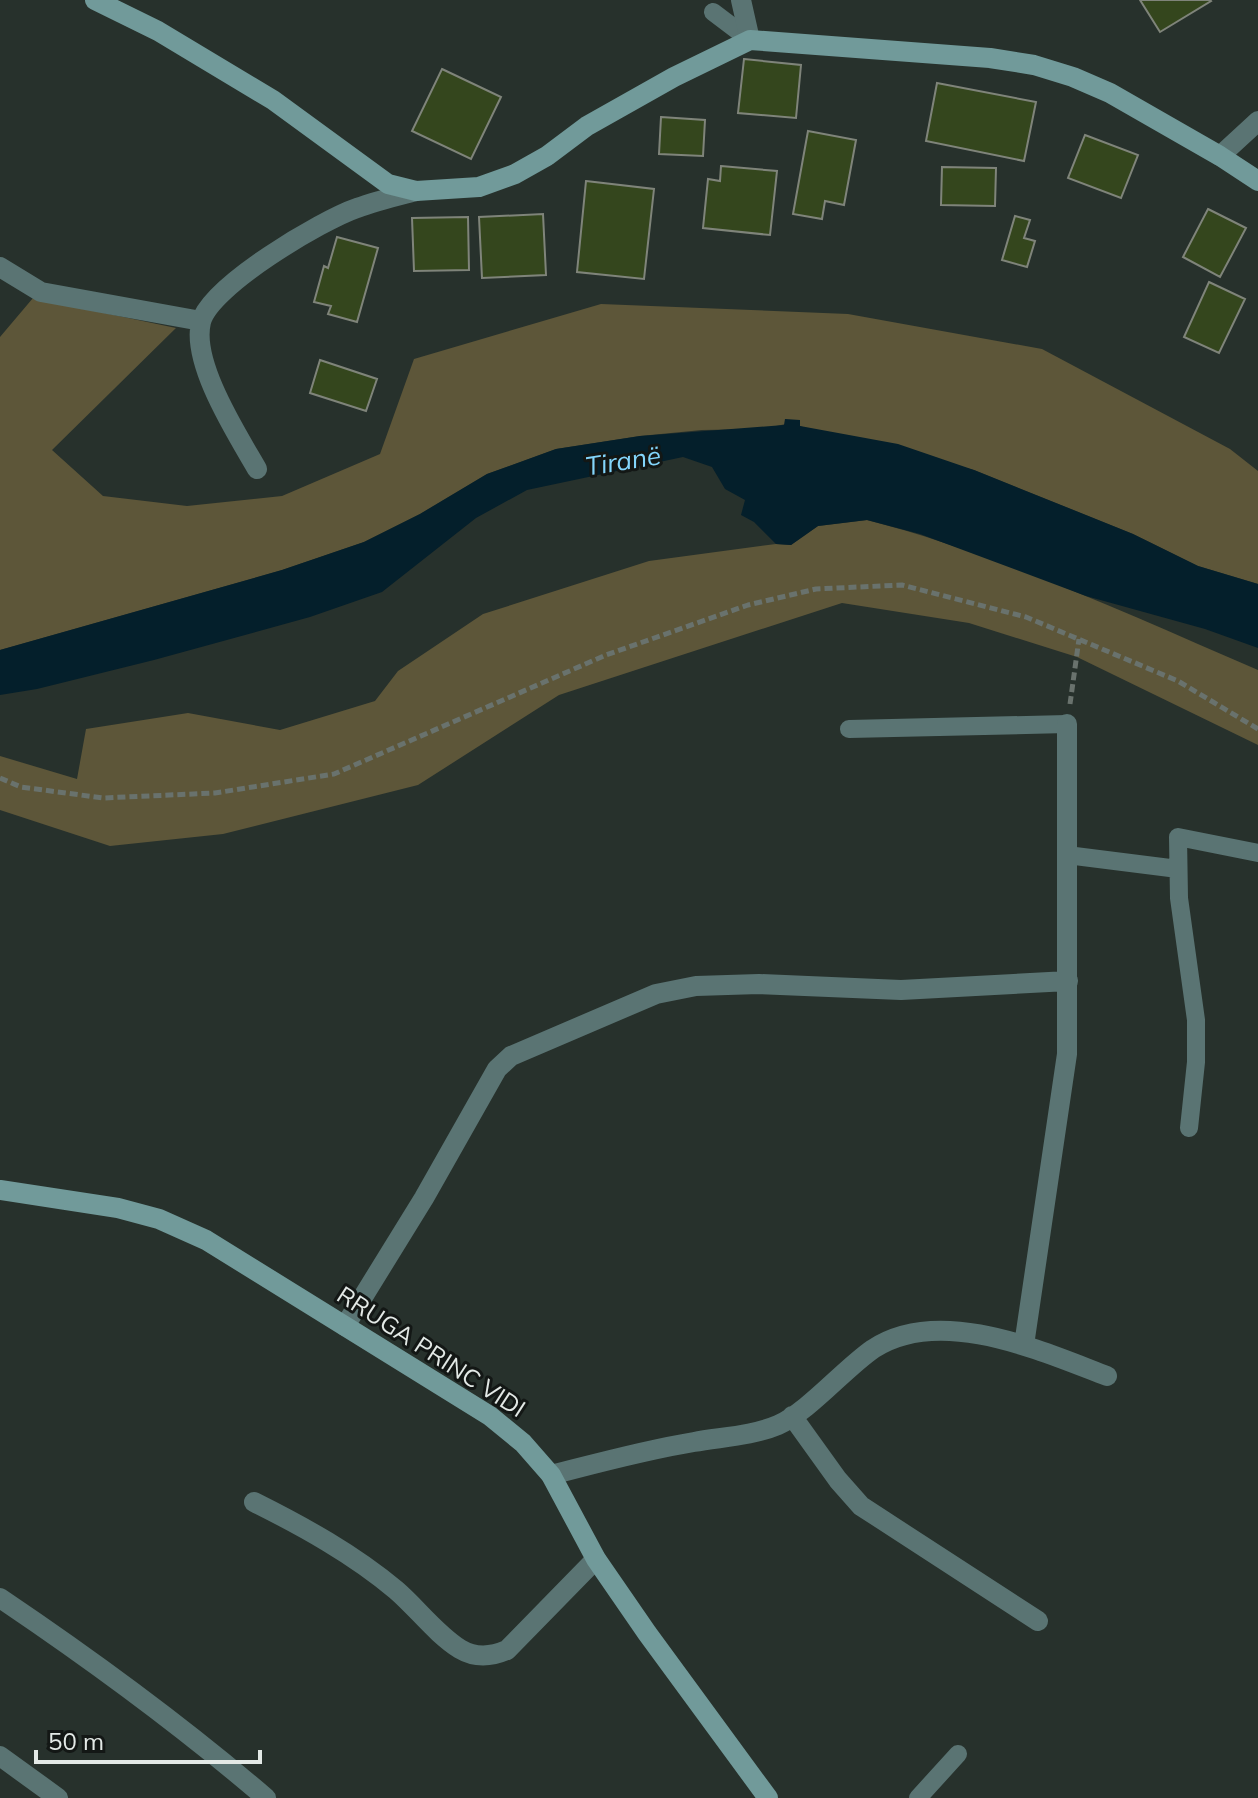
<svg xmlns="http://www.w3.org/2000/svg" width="1258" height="1798" viewBox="0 0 1258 1798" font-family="Mulish,sans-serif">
	<rect width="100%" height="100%" fill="#27312c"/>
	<path fill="#5d5639" d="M 33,298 L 176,328 L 52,450 L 103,496 L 187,506 L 282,496 L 380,454 L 414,359 L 601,304 L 848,314 L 1042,349 L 1230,449 L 1258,471 L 1258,584 L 1198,566 L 1133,534 L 974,470 L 799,426 L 800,421 L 762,429 L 702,430 L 640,436 L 556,449 L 487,474 L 420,514 L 364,542 L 282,570 L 0,650 L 0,337 Z
		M 867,520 C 1002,555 1130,615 1258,670 L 1258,745 L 1077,657 L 969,623 L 842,603 L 559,695 L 418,785 L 223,834 L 110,846 L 0,810 L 0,756 L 77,779 L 86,729 L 188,713 L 280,730 L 375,701 L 398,671 L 483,614 L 649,561 L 776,544 L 791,545 L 818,526 Z"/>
	<path fill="#041f2b" d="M 785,419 L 800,420 L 800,426 L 898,444 L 974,470 L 1133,534 L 1198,566 L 1258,584 L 1258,648 L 1205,629 L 1086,596 L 920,534 L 867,520 L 818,526 L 791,545 L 776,544 L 754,522 L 741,515 L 745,500 L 725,489 L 712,467 L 683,457 L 527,490 L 476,518 L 382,592 L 310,617 L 154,660 L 37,689 L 0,695 L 0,650 L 282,570 L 364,542 L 420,514 L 487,474 L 556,449 L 640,436 L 784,425 Z"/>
	<path fill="#34461d" stroke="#7f847a" stroke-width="2" d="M 1140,0 L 1210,0 L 1211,1 L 1160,32 Z
		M 744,59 L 801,65 L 796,118 L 738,113 Z
		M 442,69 L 501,97 L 471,159 L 412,131 Z
		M 937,83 L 1036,102 L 1024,161 L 926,141 Z
		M 661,117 L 705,120 L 703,156 L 659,154 Z
		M 808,131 L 856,140 L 844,205 L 825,201 L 822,219 L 793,214 Z
		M 1085,135 L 1138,155 L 1121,198 L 1068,178 Z
		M 721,166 L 777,171 L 770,235 L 703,228 L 708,179 L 720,181 Z
		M 942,167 L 996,168 L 995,206 L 941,205 Z
		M 586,181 L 654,189 L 644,279 L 577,272 Z
		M 1208,209 L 1246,228 L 1220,277 L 1183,257 Z
		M 543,214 L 546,275 L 482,278 L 479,217 Z
		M 1015,216 L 1030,220 L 1024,238 L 1035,241 L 1027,267 L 1002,260 Z
		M 468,217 L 469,270 L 414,271 L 412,218 Z
		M 337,237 L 378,248 L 357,322 L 328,314 L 331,306 L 314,302 L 324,266 L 328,268 Z
		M 1209,282 L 1245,299 L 1219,353 L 1184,337 Z
		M 320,360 L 377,379 L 366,411 L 310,393 Z"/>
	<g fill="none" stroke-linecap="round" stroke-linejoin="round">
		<path stroke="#69726d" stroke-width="5" stroke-dasharray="8 4" stroke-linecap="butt" d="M 1070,704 L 1079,639
			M 0,778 L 21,787 L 103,798 L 215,793 L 334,774 L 606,655 L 748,605 L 816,589 L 902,585 L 1026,617 L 1178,681 L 1258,729"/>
		<path stroke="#5a7473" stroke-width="18" d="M 713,12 L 750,40
			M 849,729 L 1067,724
			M 1067,855 L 1178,869
			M 1189,1128 L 1196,1062 L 1196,1020 L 1179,898 L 1178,837 L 1258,853
			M 918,1798 L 958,1754"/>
		<path stroke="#5a7473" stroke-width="20" d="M 741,0 L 750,40
			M 1220,156 L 1258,121
			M 0,267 L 41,292 L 201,321
			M 257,469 C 237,434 191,363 201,322 C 210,286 322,220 357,208 C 376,201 397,196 416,191
			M 345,1326 L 424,1198 L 497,1069 L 511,1056 L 656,994 L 696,986 L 759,984 L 901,990 L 1068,981
			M 1024,1345 L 1067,1054 L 1067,724
			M 792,1416 L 838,1480 L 861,1506 L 1038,1621
			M 551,1475 C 598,1463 645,1450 694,1442 C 721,1437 752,1436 778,1425 C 808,1412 844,1369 873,1349 C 940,1305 1041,1351 1107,1376
			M 254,1502 C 304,1527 353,1554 396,1590 C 417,1608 436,1634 460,1649 C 475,1658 491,1657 507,1650 L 596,1559
			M 0,1598 C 92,1660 182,1726 266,1798
			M 0,1756 L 58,1798"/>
		<path stroke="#719a9a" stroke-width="20" d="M 95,0 L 158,31 L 273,100 L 388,184 L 416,191 L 479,187 L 515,174 L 547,156 L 587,126 L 674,77 L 750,40 L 990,58 L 1034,65 L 1073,77 L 1110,93 L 1220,156 L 1258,181
			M 0,1190 L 118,1208 L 159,1219 L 206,1240 L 490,1416 L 523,1443 L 551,1475 L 596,1559 L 647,1633 L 768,1798"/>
	</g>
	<g text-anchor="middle" stroke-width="6" stroke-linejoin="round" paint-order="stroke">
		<g font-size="24" fill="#e3e9e6" stroke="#131715">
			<text transform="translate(431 1352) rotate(33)" y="8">RRUGA PRINC VIDI</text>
		</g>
		<g font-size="26" font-style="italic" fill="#83d5fb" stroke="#131715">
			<text transform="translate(623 461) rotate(-9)" y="9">Tiranë</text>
		</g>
	</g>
	<path d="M36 1750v12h224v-12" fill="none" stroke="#e3e9e6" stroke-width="4"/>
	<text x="48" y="1750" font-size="24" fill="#e3e9e6" stroke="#131715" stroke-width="6" paint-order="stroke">50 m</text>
</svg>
